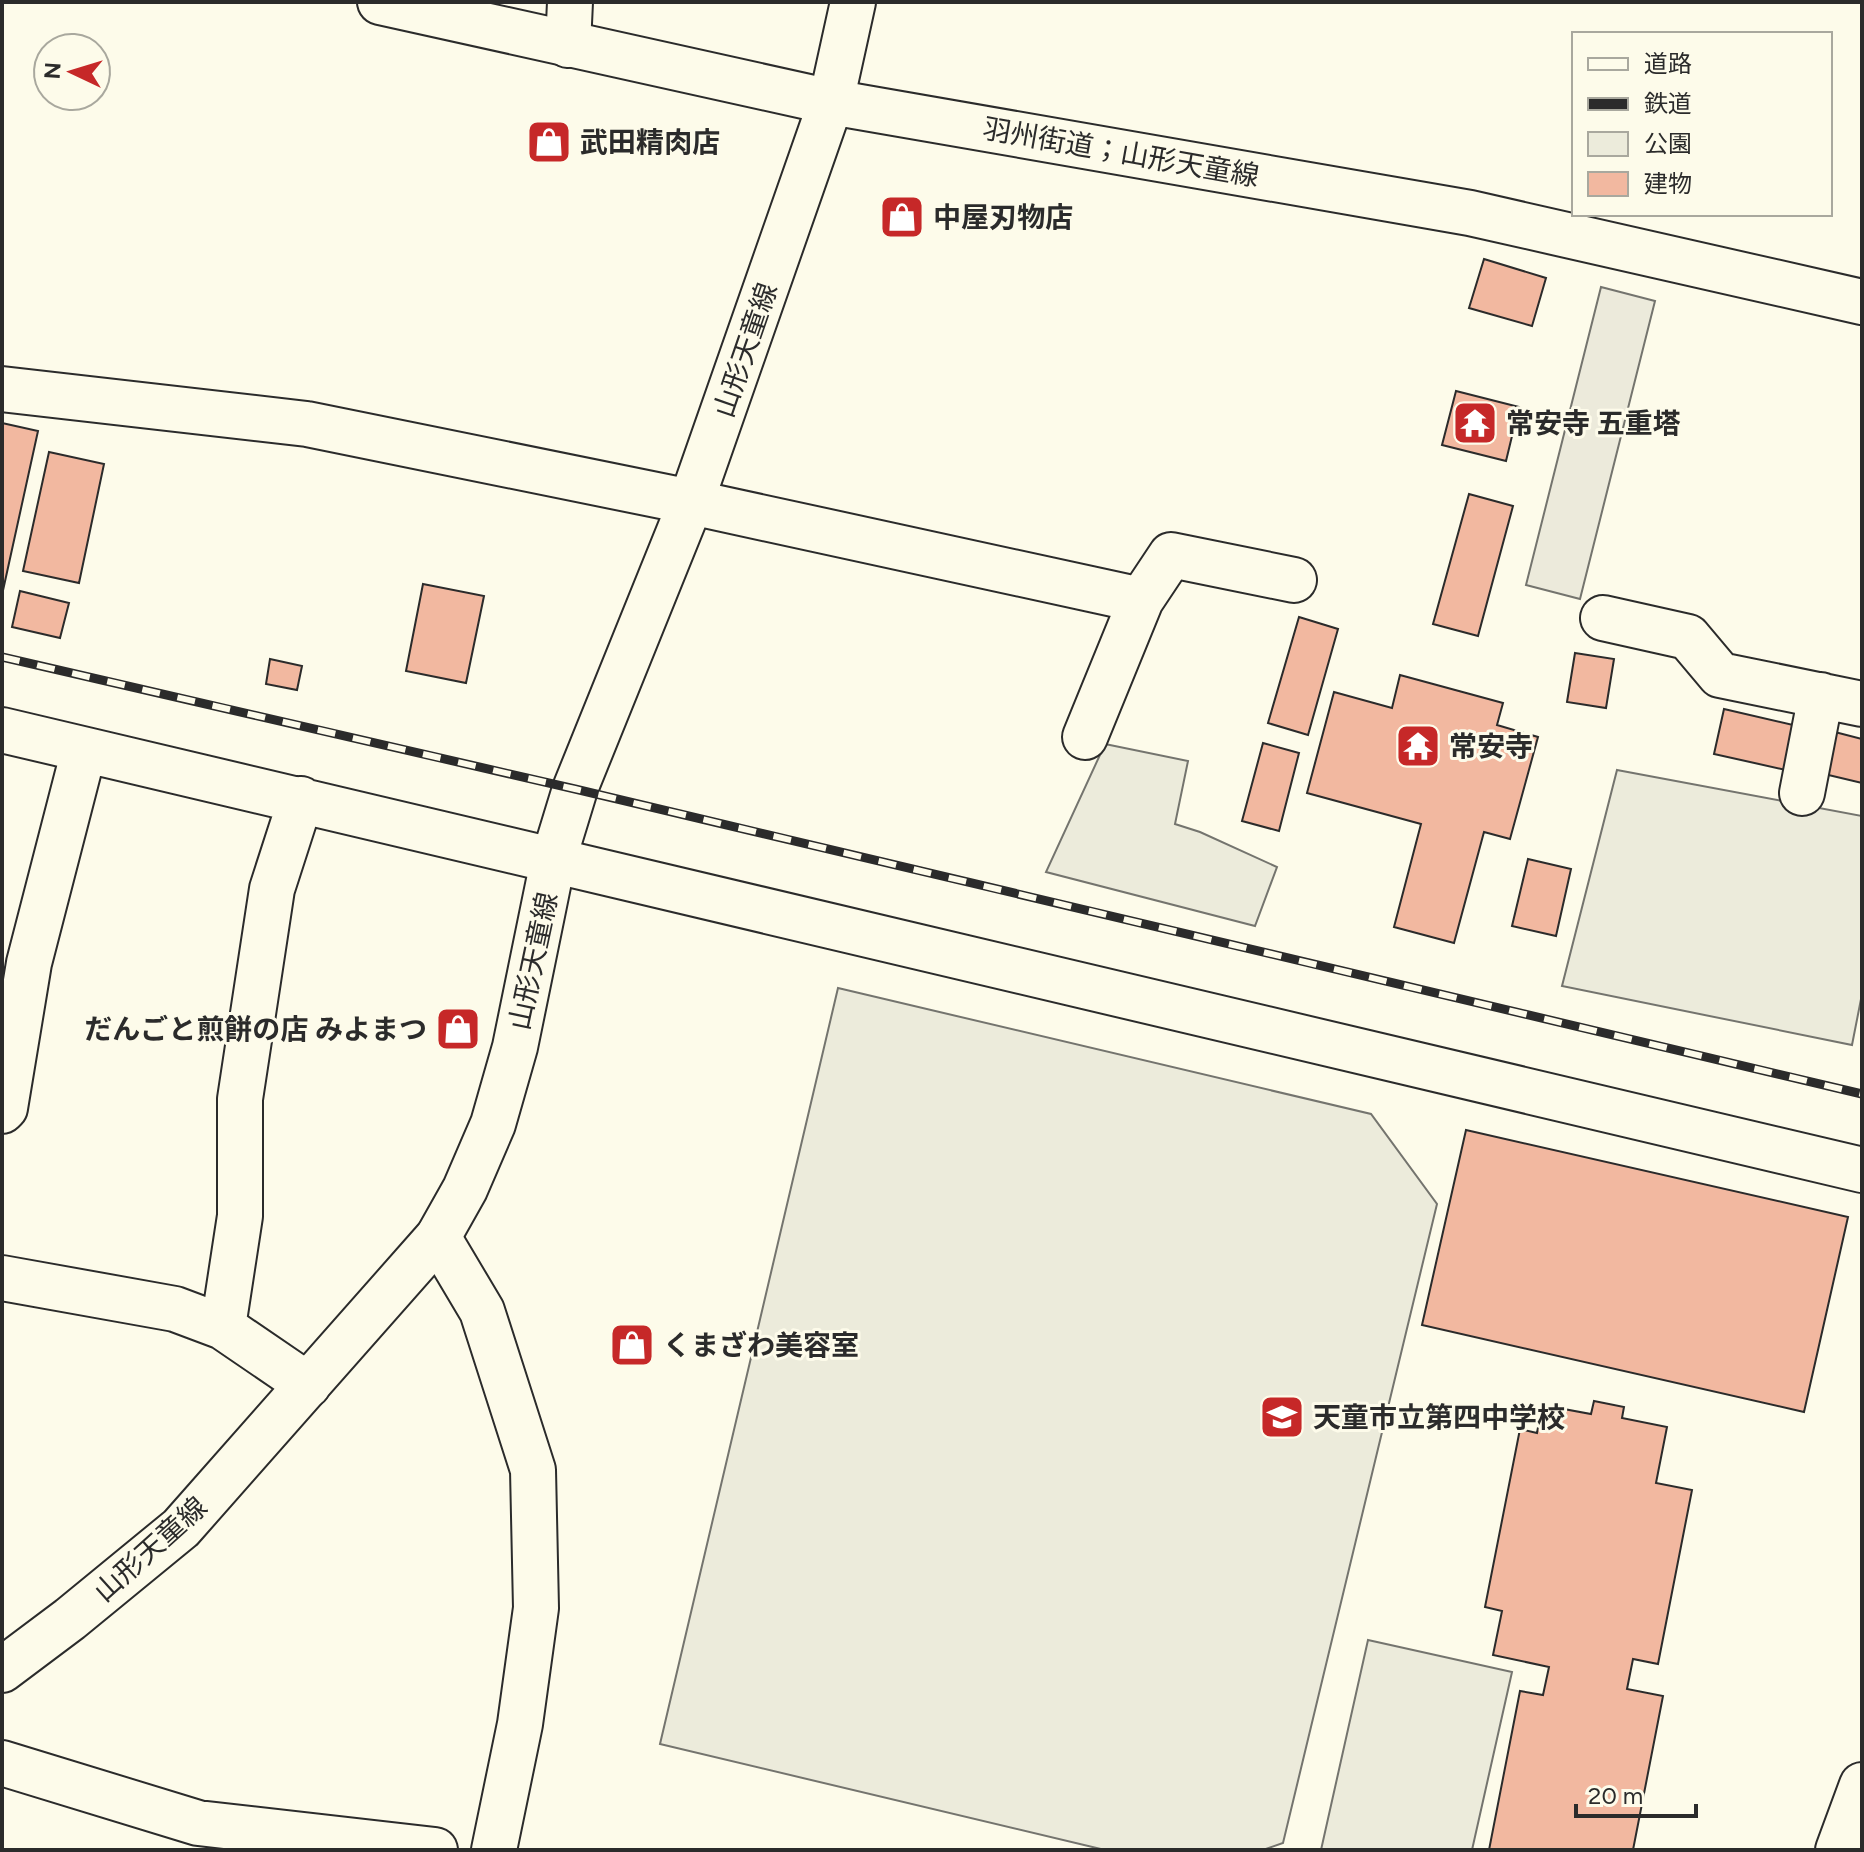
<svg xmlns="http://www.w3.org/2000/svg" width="1864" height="1852" viewBox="0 0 1864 1852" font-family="Figtree,'Noto Sans JP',sans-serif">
	<rect width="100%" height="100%" fill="#fdfbea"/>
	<path fill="#ecebdb" stroke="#74746e" stroke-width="2" d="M 1105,744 L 1188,761 L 1175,824 L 1200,832 L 1277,867 L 1255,926 L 1046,872 Z
		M 1617,770 L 1862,816 L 1862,994 L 1852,1045 L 1562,986 Z
		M 838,988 L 1371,1114 L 1437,1204 L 1283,1843 L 1263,1850 L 1105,1850 L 660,1744 Z
		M 1368,1640 L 1512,1672 L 1472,1850 L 1321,1850 Z"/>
	<path fill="#eceadb" stroke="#74746e" stroke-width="2" d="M 1601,287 L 1655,301 L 1580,599 L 1526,585 Z"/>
	<path fill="#f2b8a0" stroke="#2b2b2b" stroke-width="2" d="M 1484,259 L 1546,278 L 1532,326 L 1469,308 Z
		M 1456,391 L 1519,407 L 1506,461 L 1442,445 Z
		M 2,423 L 38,431 L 2,595 Z
		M 49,452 L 104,464 L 79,583 L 23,571 Z
		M 1469,494 L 1513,506 L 1478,636 L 1433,624 Z
		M 423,584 L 484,596 L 466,683 L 406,671 Z
		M 20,591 L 69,603 L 60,638 L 12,627 Z
		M 1299,617 L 1338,629 L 1308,735 L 1268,723 Z
		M 1575,653 L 1614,659 L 1606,708 L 1567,702 Z
		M 270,659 L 302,666 L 297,690 L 266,684 Z
		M 1400,675 L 1503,703 L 1497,725 L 1538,737 L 1510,839 L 1484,832 L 1454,943 L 1394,927 L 1421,824 L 1307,793 L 1334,692 L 1392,708 Z
		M 1724,709 L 1806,728 L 1795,772 L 1714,754 Z
		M 1831,731 L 1862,739 L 1862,783 L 1820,773 Z
		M 1263,743 L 1299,753 L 1279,831 L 1242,821 Z
		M 1528,859 L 1571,869 L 1556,936 L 1512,926 Z
		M 1466,1130 L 1848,1217 L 1804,1412 L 1422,1325 Z
		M 1594,1401 L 1624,1407 L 1622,1418 L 1667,1427 L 1656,1483 L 1692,1490 L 1658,1664 L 1633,1659 L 1627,1689 L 1663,1696 L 1633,1850 L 1489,1850 L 1520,1691 L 1543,1695 L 1549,1667 L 1493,1655 L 1502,1611 L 1485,1607 L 1520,1429 L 1537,1433 L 1542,1405 L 1591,1414 Z"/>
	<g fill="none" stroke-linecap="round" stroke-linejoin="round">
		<g stroke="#2b2b2b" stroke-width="48">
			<path id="minor" d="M 568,45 L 570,2
				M 831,102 L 853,2
				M 2,389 L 307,424 L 691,502 L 1141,600 L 1171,555 L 1294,580
				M 1603,618 L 1688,637 L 1720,675 L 1862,704
				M 2,730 L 1862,1170
				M 1085,737 L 1141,600
				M 1802,793 L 1821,695
				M 2,1111 L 5,1108 L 29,963 L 84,750
				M 438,1237 L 482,1311 L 533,1470 L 536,1608 L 520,1724 L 494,1850
				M 2,1278 L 175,1309 L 223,1327 L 308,1385
				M 223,1327 L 240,1216 L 240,1099 L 272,889 L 301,799
				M 2,1763 L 198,1823 L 435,1850
				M 1838,1850 L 1862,1785"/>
		</g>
		<g stroke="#2b2b2b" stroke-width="48">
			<path id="major" d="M 380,2 L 831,102 L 1470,213 L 1862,302
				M 2,1670 L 70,1619 L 181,1528 L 438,1237 L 465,1189 L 493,1124 L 515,1047 L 553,861 L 575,789 L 691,502 L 831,102"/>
		</g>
		<use href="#minor" stroke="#fdfbea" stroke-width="44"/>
		<use href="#major" stroke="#fdfbea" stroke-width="44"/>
		<g stroke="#2b2b2b" stroke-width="9">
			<path id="rail" d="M 2,657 L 575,789 L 1862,1094"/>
		</g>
		<use href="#rail" stroke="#fdfbea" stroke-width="6" stroke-dasharray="18" stroke-linecap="butt"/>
	</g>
	<defs>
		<g id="shop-square" transform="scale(2.3)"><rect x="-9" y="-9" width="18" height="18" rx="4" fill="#c62828" stroke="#fdfbea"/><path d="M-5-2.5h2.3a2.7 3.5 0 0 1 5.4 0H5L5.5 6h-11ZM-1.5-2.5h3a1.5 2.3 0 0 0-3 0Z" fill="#fff"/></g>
		<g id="temple-square" transform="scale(2.3)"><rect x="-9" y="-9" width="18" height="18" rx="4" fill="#c62828" stroke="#fdfbea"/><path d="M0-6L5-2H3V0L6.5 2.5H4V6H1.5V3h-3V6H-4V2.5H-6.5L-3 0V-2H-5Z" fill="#fff"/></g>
		<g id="school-square" transform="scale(2.3)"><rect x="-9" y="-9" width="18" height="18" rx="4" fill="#c62828" stroke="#fdfbea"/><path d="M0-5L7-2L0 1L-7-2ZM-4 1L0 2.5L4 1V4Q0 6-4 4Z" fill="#fff"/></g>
	</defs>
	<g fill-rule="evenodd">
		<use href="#shop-square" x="549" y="142"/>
		<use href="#shop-square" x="902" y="217"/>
		<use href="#temple-square" x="1475" y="423"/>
		<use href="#temple-square" x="1418" y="746"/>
		<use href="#shop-square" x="458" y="1029"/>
		<use href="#shop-square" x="632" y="1345"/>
		<use href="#school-square" x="1282" y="1417"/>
	</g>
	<g text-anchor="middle" stroke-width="6" stroke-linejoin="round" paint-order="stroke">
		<g font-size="28" font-weight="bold" fill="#2b2b2b" stroke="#fdfbea" text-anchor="start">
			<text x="580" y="152">武田精肉店</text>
			<text x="933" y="227">中屋刃物店</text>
			<text x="1506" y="433">常安寺 五重塔</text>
			<text x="1449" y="756">常安寺</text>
			<text x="427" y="1039" text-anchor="end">だんごと煎餅の店 みよまつ</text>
			<text x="663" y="1355">くまざわ美容室</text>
			<text x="1313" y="1427">天童市立第四中学校</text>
		</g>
		<g font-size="28" fill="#2b2b2b" stroke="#fdfbea">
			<text transform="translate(1121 152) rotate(10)" y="10">羽州街道；山形天童線</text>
			<text transform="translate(745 350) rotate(-71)" y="10">山形天童線</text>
			<text transform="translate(533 961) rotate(-78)" y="10">山形天童線</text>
			<text transform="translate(150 1549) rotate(-42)" y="10">山形天童線</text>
		</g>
	</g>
	<rect width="1864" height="1852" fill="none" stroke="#2b2b2b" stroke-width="8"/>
	<rect x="1572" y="32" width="260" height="184" fill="#fdfbea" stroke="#a9a89e" stroke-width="2"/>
	<rect x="1588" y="58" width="40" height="12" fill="#fdfbea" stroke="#a9a89e" stroke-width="2"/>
	<text x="1644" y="72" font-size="24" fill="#2b2b2b">道路</text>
	<rect x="1588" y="98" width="40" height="12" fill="#2b2b2b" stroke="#a9a89e" stroke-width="2"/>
	<text x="1644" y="112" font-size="24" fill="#2b2b2b">鉄道</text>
	<rect x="1588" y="132" width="40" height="24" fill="#ecebdb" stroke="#a9a89e" stroke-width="2"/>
	<text x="1644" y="152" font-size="24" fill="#2b2b2b">公園</text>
	<rect x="1588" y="172" width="40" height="24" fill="#f2b8a0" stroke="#a9a89e" stroke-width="2"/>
	<text x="1644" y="192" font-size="24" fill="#2b2b2b">建物</text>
	<g transform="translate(72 72) rotate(274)"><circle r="38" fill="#fdfbea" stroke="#a9a89e" stroke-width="2"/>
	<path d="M0-6L14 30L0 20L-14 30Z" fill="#c62828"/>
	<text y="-12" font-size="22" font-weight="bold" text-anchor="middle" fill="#2b2b2b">N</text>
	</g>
	<path d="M1576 1804v12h120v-12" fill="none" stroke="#2b2b2b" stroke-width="4"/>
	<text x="1588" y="1804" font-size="24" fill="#2b2b2b" stroke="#fdfbea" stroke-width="6" paint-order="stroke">20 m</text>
</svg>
